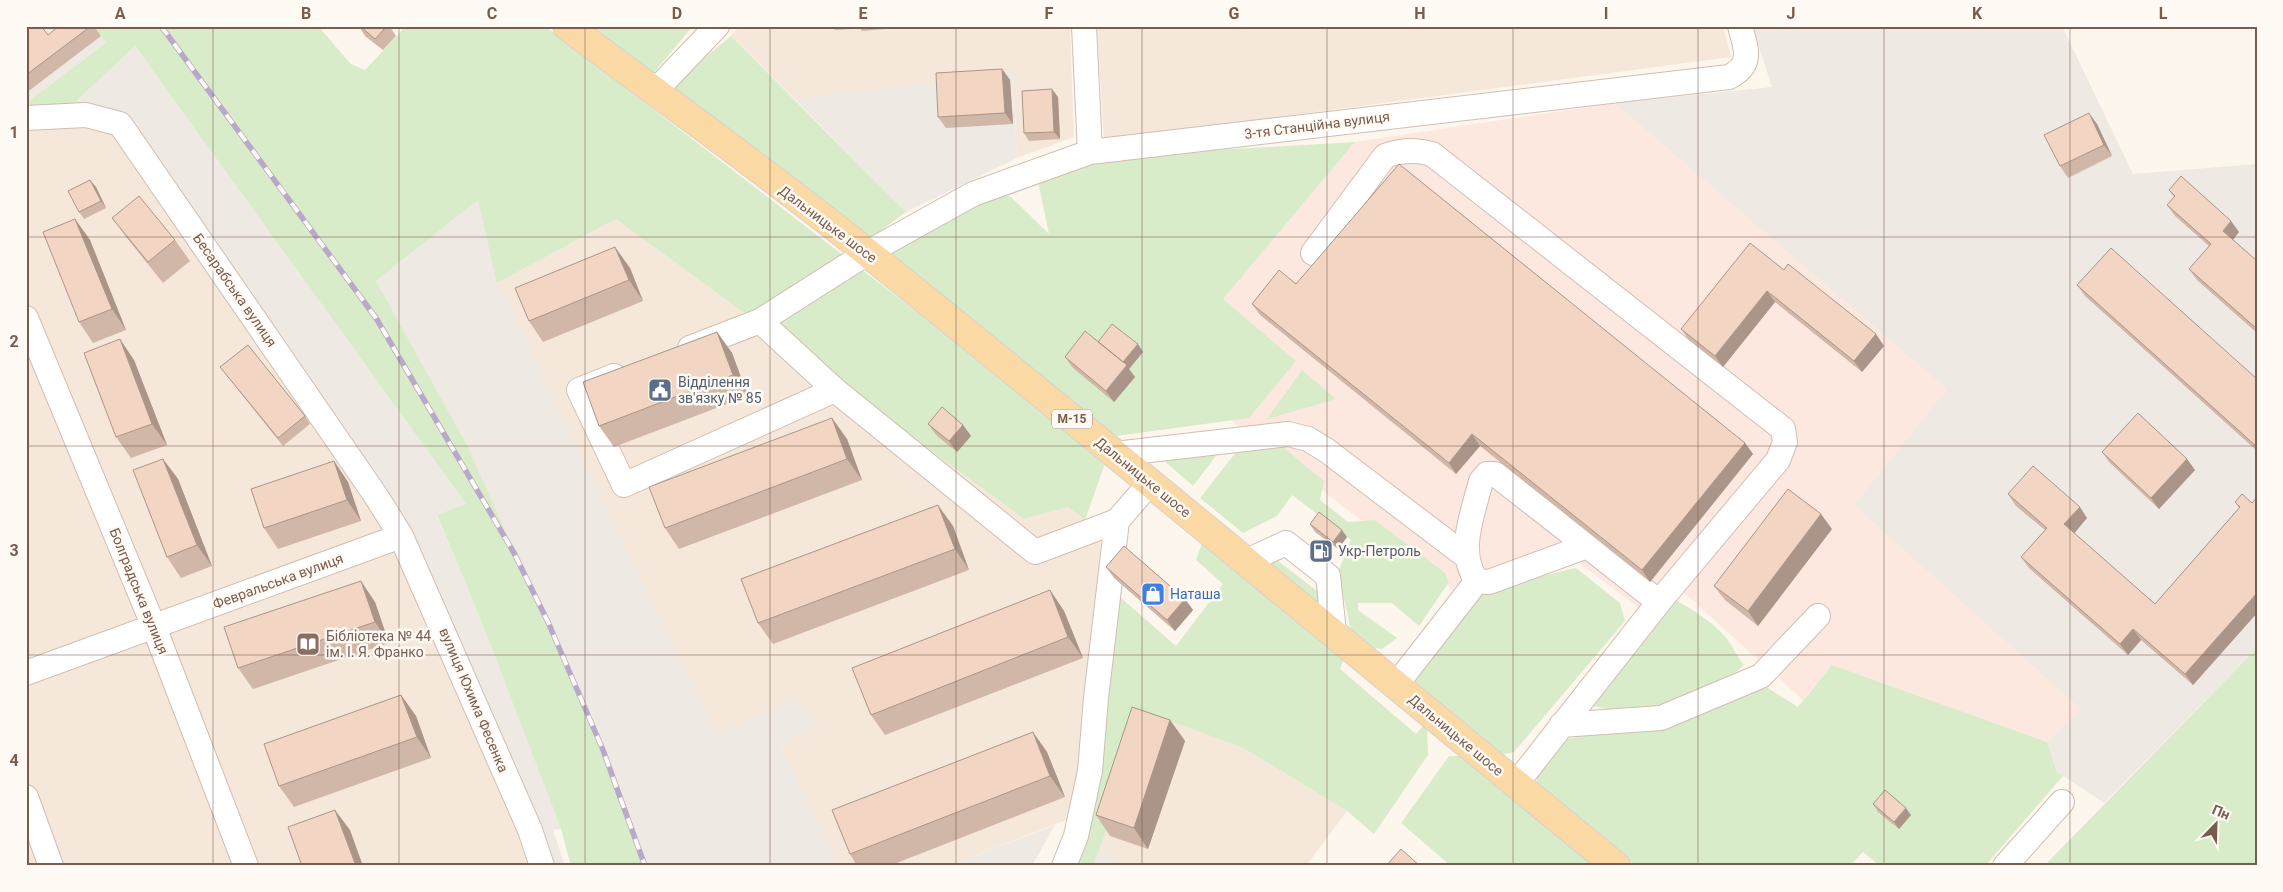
<svg xmlns="http://www.w3.org/2000/svg" width="2283" height="892" viewBox="0 0 2283 892" font-family="Roboto,sans-serif">
	<rect width="100%" height="100%" fill="#fdf6ec"/>
	<path fill="#f5e8da" d="M 740,26 L 1070,26 L 1074,137 L 1017,158 L 1013,74 L 795,99 L 731,36 Z
		M 1097,26 L 1723,26 L 1731,57 L 1104,140 Z
		M 26,118 L 120,124 L 376,496 L 542,866 L 26,866 Z
		M 616,219 L 1024,519 L 1068,507 L 1100,531 L 1102,630 L 1074,817 L 948,866 L 837,866 L 781,746 L 818,725 L 794,699 L 716,735 L 497,283 Z
		M 1149,712 L 1243,748 L 1347,811 L 1306,866 L 1134,866 L 1097,850 Z"/>
	<path fill="#fde8e0" d="M 1614,103 L 1948,389 L 1855,505 L 2082,709 L 2047,742 L 1832,665 L 1803,700 L 1679,588 L 1651,617 L 1578,562 L 1456,593 L 1164,369 L 1355,142 Z"/>
	<path fill="#efe9e4" d="M 26,26 L 99,26 L 96,29 L 107,43 L 26,103 Z
		M 1752,26 L 2062,26 L 2133,174 L 2257,164 L 2257,648 L 2104,803 L 2057,772 L 2047,742 L 2081,709 L 1854,505 L 1947,389 L 1614,103 L 1772,87 Z
		M 135,46 L 466,504 L 437,516 L 482,623 L 561,829 L 553,830 L 565,866 L 549,866 L 403,522 L 122,121 L 70,107 Z
		M 1013,73 L 1017,158 L 906,212 L 795,99 Z
		M 479,199 L 498,283 L 716,735 L 794,699 L 818,725 L 781,746 L 837,866 L 644,866 L 376,281 Z
		M 1055,825 L 1032,866 L 948,866 Z
		M 1097,850 L 1134,866 L 1093,866 Z"/>
	<path fill="#d8ecc9" d="M 99,26 L 318,26 L 351,64 L 365,70 L 406,26 L 545,26 L 1107,458 L 1085,520 L 1068,507 L 1024,519 L 616,219 L 497,283 L 478,200 L 376,281 L 468,447 L 603,750 L 645,866 L 571,866 L 561,829 L 482,623 L 437,515 L 466,504 L 135,46 L 70,107 L 26,111 L 26,103 L 106,43 L 96,29 Z
		M 584,26 L 693,26 L 651,76 Z
		M 731,36 L 906,212 L 868,240 L 665,90 Z
		M 1355,142 L 1223,299 L 1296,361 L 1249,418 L 1116,436 L 884,254 L 996,195 L 1010,196 L 1049,234 L 1039,186 L 1044,160 Z
		M 1302,370 L 1336,399 L 1267,419 Z
		M 1244,442 L 1277,442 L 1324,481 L 1320,500 L 1348,522 L 1375,520 L 1445,573 L 1449,582 L 1419,626 L 1392,603 L 1358,603 L 1358,610 L 1397,638 L 1382,649 L 1369,647 L 1351,630 L 1338,572 L 1351,540 L 1292,495 L 1277,516 L 1243,533 L 1200,498 Z
		M 1226,443 L 1193,486 L 1154,452 Z
		M 1206,533 L 1347,650 L 1340,669 L 1416,734 L 1427,721 L 1428,755 L 1374,834 L 1347,811 L 1243,748 L 1149,713 L 1093,866 L 1070,866 L 1113,591 L 1176,646 L 1223,584 L 1196,560 Z
		M 1269,554 L 1317,591 L 1324,605 L 1319,612 L 1267,569 Z
		M 1576,568 L 1620,603 L 1625,621 L 1514,752 L 1499,755 L 1414,687 L 1415,669 L 1478,591 Z
		M 1674,599 C 1693,610 1712,621 1727,639 C 1733,647 1737,657 1744,665 L 1725,682 L 1644,715 L 1585,705 Z
		M 2257,648 L 2257,866 L 2044,866 Z
		M 1832,665 L 2047,742 L 2057,772 L 2063,776 L 1985,866 L 1880,866 L 1863,852 L 1850,866 L 1636,866 L 1538,789 L 1536,773 L 1548,742 L 1584,736 L 1618,724 L 1763,685 L 1798,707 Z
		M 1449,756 L 1466,756 L 1596,866 L 1451,866 L 1401,823 Z"/>
	<g fill="none" stroke-linecap="round" stroke-linejoin="round">
		<g stroke="#d1beb0" stroke-width="26">
			<path id="minor" d="M 1084,26 L 1090,152
				M 654,92 L 717,26
				M 26,118 L 86,115 L 120,124 L 376,496 L 401,536 L 530,830 L 542,866
				M 1313,253 L 1385,156 C 1401,150 1415,149 1432,154 L 1783,429 L 1785,442 L 1778,460 L 1659,602 L 1516,784
				M 26,318 L 154,627 L 246,866
				M 760,321 L 835,390
				M 690,348 L 760,321 L 867,253 L 973,194 L 1090,152 L 1729,77 C 1754,64 1746,49 1740,26
				M 614,376 L 579,390 L 624,485 L 835,390 L 1035,552 L 1117,521 L 1150,483
				M 1115,454 L 1288,434 L 1308,439 L 1326,450 L 1467,557
				M 1587,546 L 1489,582 L 1477,581 C 1456,552 1473,514 1481,481 L 1487,474 L 1495,474 L 1659,602
				M 1247,561 L 1286,543 L 1328,576 L 1334,632
				M 26,673 L 401,536
				M 1396,685 L 1477,581
				M 1561,725 L 1661,718 L 1761,676 L 1818,616
				M 26,797 L 51,866
				M 1064,866 L 1076,836 L 1090,771 L 1096,698 L 1117,521
				M 2005,866 L 2062,802"/>
		</g>
		<g stroke="#dad1cd" stroke-width="30">
			<path id="major" d="M 567,26 C 668,102 771,175 869,254 C 1120,456 1367,662 1616,866"/>
		</g>
		<use href="#minor" stroke="#fff" stroke-width="24"/>
		<use href="#major" stroke="#fbd9a5" stroke-width="28"/>
		<g stroke="#b9a8c9" stroke-width="5.5">
			<path id="rail" d="M 161,26 L 376,318 L 514,553 L 548,622 L 603,750 L 645,866"/>
		</g>
		<use href="#rail" stroke="#fffaf3" stroke-width="4" stroke-dasharray="11" stroke-linecap="butt"/>
	</g>
	<path fill="#d1b7a8" d="M 26,26 L 48,35 L 59,26 L 99,26 L 96,29 L 101,36 L 26,93 Z
		M 359,26 L 390,26 L 390,27 L 396,36 L 383,50 L 365,36 Z
		M 833,26 L 852,26 L 852,29 L 835,30 Z
		M 859,26 L 897,26 L 897,28 L 862,31 Z
		M 1002,69 L 1010,80 L 1013,124 L 946,128 L 938,117 Z
		M 1058,97 L 1060,139 L 1029,141 L 1024,133 Z
		M 2097,124 L 2112,156 L 2068,178 L 2060,166 Z
		M 96,187 L 106,208 L 84,219 L 79,212 Z
		M 2169,190 L 2239,232 L 2233,240 L 2257,261 L 2257,333 L 2197,280 L 2189,269 L 2209,246 L 2175,216 L 2167,205 L 2174,197 Z
		M 112,218 L 175,240 L 190,261 L 163,283 L 127,238 Z
		M 75,219 L 90,240 L 126,330 L 93,343 L 79,322 Z
		M 630,268 L 643,301 L 543,342 L 529,321 Z
		M 1784,270 L 1884,346 L 1862,372 L 1775,302 L 1723,367 L 1689,340 L 1681,329 Z
		M 1296,284 L 1745,443 L 1753,454 L 1650,582 L 1480,446 L 1456,474 L 1260,315 L 1252,304 Z
		M 2077,285 L 2257,379 L 2257,451 L 2085,296 Z
		M 717,332 L 732,353 L 748,396 L 614,447 L 599,426 Z
		M 1143,352 L 1129,369 L 1135,377 L 1114,402 L 1073,368 L 1065,357 Z
		M 134,360 L 167,445 L 131,458 L 116,437 Z
		M 220,367 L 305,416 L 310,424 L 283,446 Z
		M 832,418 L 847,439 L 862,480 L 679,549 L 665,528 Z
		M 928,424 L 963,425 L 971,436 L 957,452 L 936,435 Z
		M 2102,452 L 2187,459 L 2195,470 L 2159,509 L 2110,463 Z
		M 163,459 L 178,479 L 212,566 L 181,578 L 167,557 Z
		M 334,461 L 348,482 L 361,521 L 278,549 L 264,528 Z
		M 2008,494 L 2087,518 L 2074,533 L 2155,604 L 2239,508 L 2235,502 L 2252,503 L 2257,498 L 2257,613 L 2193,685 L 2141,640 L 2128,655 L 2029,568 L 2021,557 L 2045,530 L 2016,506 Z
		M 1310,524 L 1347,537 L 1338,549 L 1315,532 Z
		M 953,526 L 969,570 L 773,644 L 758,623 Z
		M 1832,529 L 1758,626 L 1725,600 L 1714,586 Z
		M 1106,567 L 1185,599 L 1193,610 L 1175,631 L 1114,578 Z
		M 1050,590 L 1064,611 L 1083,658 L 885,735 L 871,715 Z
		M 375,602 L 389,643 L 253,689 L 238,668 Z
		M 401,695 L 416,716 L 431,758 L 294,807 L 279,786 Z
		M 1170,720 L 1185,741 L 1148,849 L 1110,836 L 1096,815 Z
		M 1047,752 L 1065,797 L 889,866 L 857,866 L 850,854 Z
		M 1873,804 L 1911,815 L 1899,829 L 1878,812 Z"/>
	<path fill="#aa9588" d="M 1002,69 L 1010,80 L 1013,124 L 1005,113 Z
		M 1052,89 L 1058,97 L 1060,139 L 1054,132 Z
		M 2089,113 L 2097,124 L 2112,156 L 2104,145 Z
		M 90,180 L 96,187 L 106,208 L 101,201 Z
		M 75,219 L 90,240 L 126,330 L 112,309 Z
		M 2231,221 L 2239,232 L 2231,242 L 2223,231 Z
		M 615,247 L 630,268 L 643,301 L 629,280 Z
		M 1767,291 L 1775,302 L 1723,367 L 1715,356 Z
		M 717,332 L 732,353 L 748,396 L 733,375 Z
		M 1876,334 L 1884,346 L 1862,372 L 1854,361 Z
		M 120,339 L 134,360 L 167,445 L 152,424 Z
		M 1138,344 L 1143,352 L 1129,369 L 1135,377 L 1114,402 L 1106,391 L 1122,363 Z
		M 832,418 L 847,439 L 862,480 L 847,459 Z
		M 963,425 L 971,436 L 957,452 L 949,441 Z
		M 1472,434 L 1480,446 L 1456,474 L 1449,463 Z
		M 1745,443 L 1753,454 L 1650,582 L 1642,570 Z
		M 163,459 L 178,479 L 212,566 L 197,545 Z
		M 2187,459 L 2195,470 L 2159,509 L 2151,498 Z
		M 334,461 L 348,482 L 361,521 L 347,500 Z
		M 938,505 L 953,526 L 969,570 L 955,549 Z
		M 2080,507 L 2087,518 L 2072,536 L 2064,524 Z
		M 1821,514 L 1832,529 L 1758,626 L 1748,611 Z
		M 1342,530 L 1347,537 L 1338,549 L 1333,542 Z
		M 361,581 L 375,602 L 389,643 L 375,622 Z
		M 1050,590 L 1064,611 L 1083,658 L 1068,637 Z
		M 2257,593 L 2257,613 L 2193,685 L 2185,674 Z
		M 1185,599 L 1193,610 L 1175,631 L 1167,620 Z
		M 2133,629 L 2141,640 L 2128,655 L 2120,644 Z
		M 401,695 L 416,716 L 431,758 L 417,737 Z
		M 1170,720 L 1185,741 L 1148,849 L 1134,828 Z
		M 1033,732 L 1047,752 L 1065,797 L 1050,776 Z
		M 1906,808 L 1911,815 L 1899,829 L 1894,822 Z
		M 335,810 L 350,830 L 363,866 L 356,866 Z"/>
	<path fill="#f3d5c3" stroke="#aa9588" d="M 26,26 L 41,26 L 48,35 L 59,26 L 91,26 L 26,75 Z
		M 360,26 L 387,26 L 375,39 Z
		M 1002,69 L 1005,113 L 938,117 L 936,73 Z
		M 1052,89 L 1054,132 L 1024,133 L 1022,91 Z
		M 2089,113 L 2104,145 L 2060,166 L 2044,135 Z
		M 1399,164 L 1745,443 L 1642,570 L 1472,434 L 1449,463 L 1252,304 L 1279,270 L 1296,284 Z
		M 2181,176 L 2231,221 L 2223,231 L 2257,261 L 2257,329 L 2189,269 L 2211,244 L 2167,205 L 2175,196 L 2169,190 Z
		M 90,180 L 101,201 L 79,212 L 68,191 Z
		M 139,196 L 175,240 L 148,262 L 112,218 Z
		M 75,219 L 112,309 L 79,322 L 43,232 Z
		M 1750,243 L 1784,270 L 1788,264 L 1876,334 L 1854,361 L 1767,291 L 1715,356 L 1681,329 Z
		M 615,247 L 629,280 L 529,321 L 515,288 Z
		M 2111,248 L 2257,379 L 2257,447 L 2077,285 Z
		M 1112,324 L 1138,344 L 1123,362 L 1098,342 Z
		M 1085,331 L 1127,365 L 1106,391 L 1065,357 Z
		M 717,332 L 733,375 L 599,426 L 583,382 Z
		M 120,339 L 152,424 L 116,437 L 84,353 Z
		M 248,345 L 305,416 L 278,438 L 220,367 Z
		M 942,407 L 963,425 L 949,441 L 928,424 Z
		M 2138,413 L 2187,459 L 2151,498 L 2102,452 Z
		M 832,418 L 847,459 L 665,528 L 649,487 Z
		M 163,459 L 197,545 L 167,557 L 133,470 Z
		M 334,461 L 347,500 L 264,528 L 251,489 Z
		M 2033,466 L 2080,507 L 2064,524 L 2155,604 L 2240,507 L 2235,502 L 2242,494 L 2252,503 L 2256,498 L 2257,498 L 2257,593 L 2185,674 L 2133,629 L 2120,644 L 2021,557 L 2047,528 L 2008,494 Z
		M 1788,489 L 1821,514 L 1748,611 L 1714,586 Z
		M 938,505 L 955,549 L 758,623 L 741,579 Z
		M 1319,512 L 1342,530 L 1333,542 L 1310,524 Z
		M 1124,546 L 1185,599 L 1167,620 L 1106,567 Z
		M 361,581 L 375,622 L 238,668 L 224,627 Z
		M 1050,590 L 1068,637 L 871,715 L 852,668 Z
		M 401,695 L 417,737 L 279,786 L 264,744 Z
		M 1132,707 L 1170,720 L 1134,828 L 1096,815 Z
		M 1033,732 L 1050,776 L 850,854 L 832,810 Z
		M 1885,790 L 1906,808 L 1894,822 L 1873,804 Z
		M 335,810 L 356,866 L 302,866 L 288,827 Z
		M 1401,849 L 1420,866 L 1386,866 Z"/>
	<path fill="none" stroke="#7a5c4d" stroke-width="1" stroke-opacity="0.55" d="M 213,26 L 213,866M 399,26 L 399,866M 585,26 L 585,866M 770,26 L 770,866M 956,26 L 956,866M 1142,26 L 1142,866M 1327,26 L 1327,866M 1513,26 L 1513,866M 1698,26 L 1698,866M 1884,26 L 1884,866M 2070,26 L 2070,866M 26,237 L 2257,237M 26,446 L 2257,446M 26,655 L 2257,655"/>
	<defs>
		<g id="civic-square" transform="scale(1.25)"><rect x="-9" y="-9" width="18" height="18" rx="4" fill="#5c6f8a" stroke="#fffaf3"/><path d="M-.6-6.5H3V-4.5H.6V-3L4-1V1h2V6H-6V1h2V-1L-.6-3ZM-1.2 2.5V6h2.4V2.5Z" fill="#fff"/></g>
		<g id="fuel-square" transform="scale(1.25)"><rect x="-9" y="-9" width="18" height="18" rx="4" fill="#5c6f8a" stroke="#fffaf3"/><path d="M-5.5-6h7V0h2V4h1.3V-2.5L3-4.5l.8-.8L6-3V5H2.5V1h-1V6h-7ZM-4.2-4.7v3.2H.2V-4.7Z" fill="#fff"/></g>
		<g id="shop-square" transform="scale(1.25)"><rect x="-9" y="-9" width="18" height="18" rx="4" fill="#3f7fe0" stroke="#fffaf3"/><path d="M-5-2.5h2.3a2.7 3.5 0 0 1 5.4 0H5L5.5 6h-11ZM-1.5-2.5h3a1.5 2.3 0 0 0-3 0Z" fill="#fff"/></g>
		<g id="library-square" transform="scale(1.25)"><rect x="-9" y="-9" width="18" height="18" rx="4" fill="#8d6e63" stroke="#fffaf3"/><path d="M-6-4Q-3-5.5-.7-3.5V5Q-3 3-6 4ZM6-4Q3-5.5 .7-3.5V5Q3 3 6 4Z" fill="#fff"/></g>
	</defs>
	<g fill-rule="evenodd">
		<use href="#civic-square" x="660" y="390"/>
		<use href="#fuel-square" x="1321" y="551"/>
		<use href="#shop-square" x="1153" y="594"/>
		<use href="#library-square" x="308" y="644"/>
	</g>
	<g text-anchor="middle" stroke-width="5" stroke-linejoin="round" paint-order="stroke">
		<rect fill="#fffaf3" stroke="#a28b7f" stroke-width="1" x="1052" y="409.5" width="40" height="19" rx="4"/>
		<g font-size="12" font-weight="bold" fill="#7a5c4d">
			<text x="1072" y="423">М-15</text>
		</g>
		<g font-size="14" fill="#7a5c4d" stroke="#fffaf3">
			<text transform="translate(1317 125) rotate(-7)" y="5">3-тя Станційна вулиця</text>
			<text transform="translate(828 224) rotate(37)" y="5">Дальницьке шосе</text>
			<text transform="translate(235 290) rotate(55)" y="5">Бесарабська вулиця</text>
			<text transform="translate(1143 477) rotate(39)" y="5">Дальницьке шосе</text>
			<text transform="translate(278 581) rotate(-20)" y="5">Февральська вулиця</text>
			<text transform="translate(139 591) rotate(68)" y="5">Болградська вулиця</text>
			<text transform="translate(474 700) rotate(67)" y="5">вулиця Юхима Фесенка</text>
			<text transform="translate(1456 735) rotate(40)" y="5">Дальницьке шосе</text>
		</g>
		<g font-size="14" fill="#4e5e75" stroke="#fffaf3" text-anchor="start">
			<text x="678" y="387">Відділення<tspan x="678" dy="16">зв'язку № 85</tspan></text>
			<text x="1338" y="556">Укр-Петроль</text>
		</g>
		<g font-size="14" fill="#366cbe" stroke="#fffaf3" text-anchor="start">
			<text x="1170" y="599">Наташа</text>
		</g>
		<g font-size="14" fill="#785e54" stroke="#fffaf3" text-anchor="start">
			<text x="326" y="641">Бібліотека № 44<tspan x="326" dy="16">ім. І. Я. Франко</tspan></text>
		</g>
	</g>
	<rect width="2283" height="892" fill="none" stroke="#fffaf3" stroke-width="55"/>
	<g transform="translate(2216 824) rotate(23)" stroke="#fffaf3" stroke-width="4" paint-order="stroke">
	<path d="M0-4L9 19L0 12L-9 19Z" fill="#7a5c4d"/>
	<text y="-8" font-size="14" font-weight="bold" text-anchor="middle" fill="#7a5c4d">Пн</text>
	</g>
	<rect x="28" y="28" width="2228" height="836" fill="none" stroke="#7a5c4d" stroke-width="2"/>
	<g font-size="16" text-anchor="middle" font-weight="bold" fill="#7a5c4d">
		<text x="120" y="19">A</text>
		<text x="306" y="19">B</text>
		<text x="492" y="19">C</text>
		<text x="677" y="19">D</text>
		<text x="863" y="19">E</text>
		<text x="1049" y="19">F</text>
		<text x="1234" y="19">G</text>
		<text x="1420" y="19">H</text>
		<text x="1606" y="19">I</text>
		<text x="1791" y="19">J</text>
		<text x="1977" y="19">K</text>
		<text x="2163" y="19">L</text>
		<text x="14" y="138">1</text>
		<text x="14" y="347">2</text>
		<text x="14" y="556">3</text>
		<text x="14" y="766">4</text>
	</g>
</svg>
